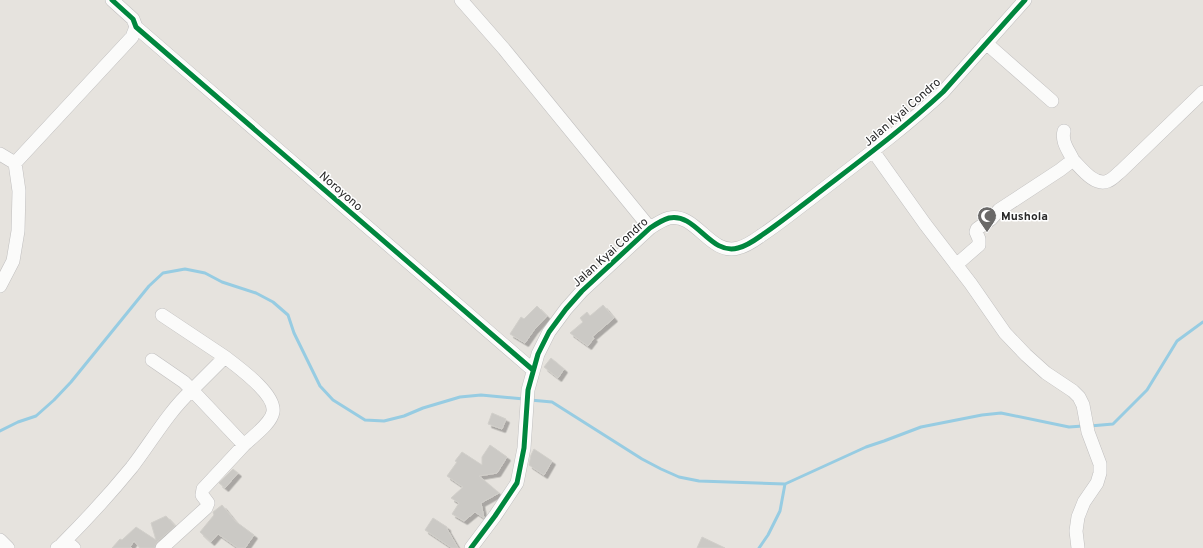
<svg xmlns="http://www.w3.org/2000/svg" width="1203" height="548" viewBox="0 0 1203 548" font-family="Overpass,sans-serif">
	<defs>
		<filter id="shadow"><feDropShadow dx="3.5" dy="3.5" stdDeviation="0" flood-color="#0004"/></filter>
	</defs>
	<rect width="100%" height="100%" fill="#e6e3de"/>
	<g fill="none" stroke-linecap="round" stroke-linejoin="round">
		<path stroke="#97cce2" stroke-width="3" d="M 530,400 L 552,402 L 642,459 L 661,469 L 679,477 L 699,481 L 785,484 L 866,447 L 884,441 L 921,427 L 982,415 L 1001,413 L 1069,427 L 1083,426
			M 1090,426 L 1113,424 L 1147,390 L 1177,341 L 1203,322
			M 0,431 L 18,422 L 36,416 L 54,400 L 71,382 L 149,286 L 163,273 L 185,269 L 205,273 L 222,282 L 256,293 L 273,302 L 288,315 L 294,333 L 320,386 L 333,400 L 365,420 L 384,421 L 404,416 L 423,408 L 460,397 L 481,395 L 524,399
			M 759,548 L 768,535 L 780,511 L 785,484"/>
	</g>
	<path fill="#cbc9c5" stroke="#d1cfca" filter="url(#shadow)" d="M 603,305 L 614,318 L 592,337 L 594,338 L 588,346 L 570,333 L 583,322 L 580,318 L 587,312 L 590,316 Z
		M 537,306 L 547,316 L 534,330 L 525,343 L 510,334 L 521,317 L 524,319 Z
		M 551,358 L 564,369 L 558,378 L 544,367 Z
		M 492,413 L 506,419 L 502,429 L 488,424 Z
		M 490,445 L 507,457 L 497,473 L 479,476 L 499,493 L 481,503 L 484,518 L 475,512 L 464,521 L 452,514 L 459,503 L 451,498 L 463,487 L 447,476 L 457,462 L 455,461 L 462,452 L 482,465 L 482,457 Z
		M 534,449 L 552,461 L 544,475 L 529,465 L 531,455 Z
		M 233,469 L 238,473 L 225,488 L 219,483 Z
		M 222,505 L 235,521 L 254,535 L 245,548 L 238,548 L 218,534 L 211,542 L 200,532 L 214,515 L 213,512 Z
		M 166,516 L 175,526 L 157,542 L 154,548 L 140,548 L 134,541 L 130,547 L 132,548 L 112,548 L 120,539 L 122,540 L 136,527 L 156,540 L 151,523 Z
		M 433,518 L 447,527 L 447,529 L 458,548 L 452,548 L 425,530 Z
		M 702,537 L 725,548 L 697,548 Z"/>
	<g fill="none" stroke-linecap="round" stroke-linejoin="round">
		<g stroke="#c0bfbf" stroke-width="14">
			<path id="minor" d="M 112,0 L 133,19 L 136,27 L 533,370
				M 461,0 L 504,49 L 650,228
				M 986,43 L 1052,101
				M 1064,131 C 1061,142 1069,151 1073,160
				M 873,151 L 925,224 L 971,284 L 1005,333 L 1026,355 L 1046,373 L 1073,391 L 1079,397 L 1083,405 L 1088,432 L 1100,464 L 1100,473 L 1097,483 L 1084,502 L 1078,517 L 1076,531 L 1078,548
				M 0,154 L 15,163 L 19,191 L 18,231 L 13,261 L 0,286
				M 15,163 L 132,37 L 136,27
				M 956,265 L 979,245 L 979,239 L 976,232 L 977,229 L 991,219 L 999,210 L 1060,170 L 1073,160 C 1081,168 1095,187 1108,181 C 1113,179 1117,174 1121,171 L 1203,92
				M 162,315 L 225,357 L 192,390 L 244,445 L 203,489 L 202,495 L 208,503 L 206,508 L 162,548
				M 225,357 C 238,367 276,394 273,412 C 271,424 252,437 244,445
				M 0,540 L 8,548
				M 62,544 C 87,519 110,494 132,467 C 152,441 168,412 192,390 L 184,382 L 152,360
				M 57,548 C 64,543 68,542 74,548
				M 471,548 L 495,516 L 517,483 L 524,448 L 528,390 L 538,354 L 549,332 L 566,309 L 582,291 L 650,228 C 656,224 662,220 669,218 C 696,212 710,256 738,248 C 747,246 755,240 762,235 C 780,223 796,210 813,197 C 857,163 902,130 943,92 L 1025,0"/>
		</g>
		<use href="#minor" stroke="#fbfbfa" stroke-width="13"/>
		<g stroke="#fff" stroke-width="8">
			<path id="cycleway" d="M 112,0 L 133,19 L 136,27 L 533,370
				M 471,548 L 495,516 L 517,483 L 524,448 L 528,390 L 538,354 L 549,332 L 566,309 L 582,291 L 650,228 C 656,224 662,220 669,218 C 696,212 710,256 738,248 C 747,246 755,240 762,235 C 780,223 796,210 813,197 C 857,163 902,130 943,92 L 1025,0"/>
		</g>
		<use href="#cycleway" stroke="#00873e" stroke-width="5"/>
	</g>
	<defs>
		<g id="mosque-pin" transform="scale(1)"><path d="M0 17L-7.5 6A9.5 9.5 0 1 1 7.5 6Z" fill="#6a6968" stroke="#fff"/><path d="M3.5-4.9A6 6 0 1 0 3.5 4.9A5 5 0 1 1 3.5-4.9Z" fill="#fff"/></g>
	</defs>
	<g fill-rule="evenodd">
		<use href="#mosque-pin" x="987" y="216"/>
	</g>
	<g text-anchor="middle" stroke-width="3" stroke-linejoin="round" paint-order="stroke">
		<g font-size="12" fill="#282828" stroke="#fff">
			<text transform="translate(902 112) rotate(-41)" y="4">Jalan Kyai Condro</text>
			<text transform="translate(341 191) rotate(41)" y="4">Noroyono</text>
			<text transform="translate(610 252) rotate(-42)" y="4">Jalan Kyai Condro</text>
		</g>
		<g font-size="12" font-weight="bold" fill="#282828" stroke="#fff" text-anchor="start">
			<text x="1001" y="220">Mushola</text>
		</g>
	</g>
</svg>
